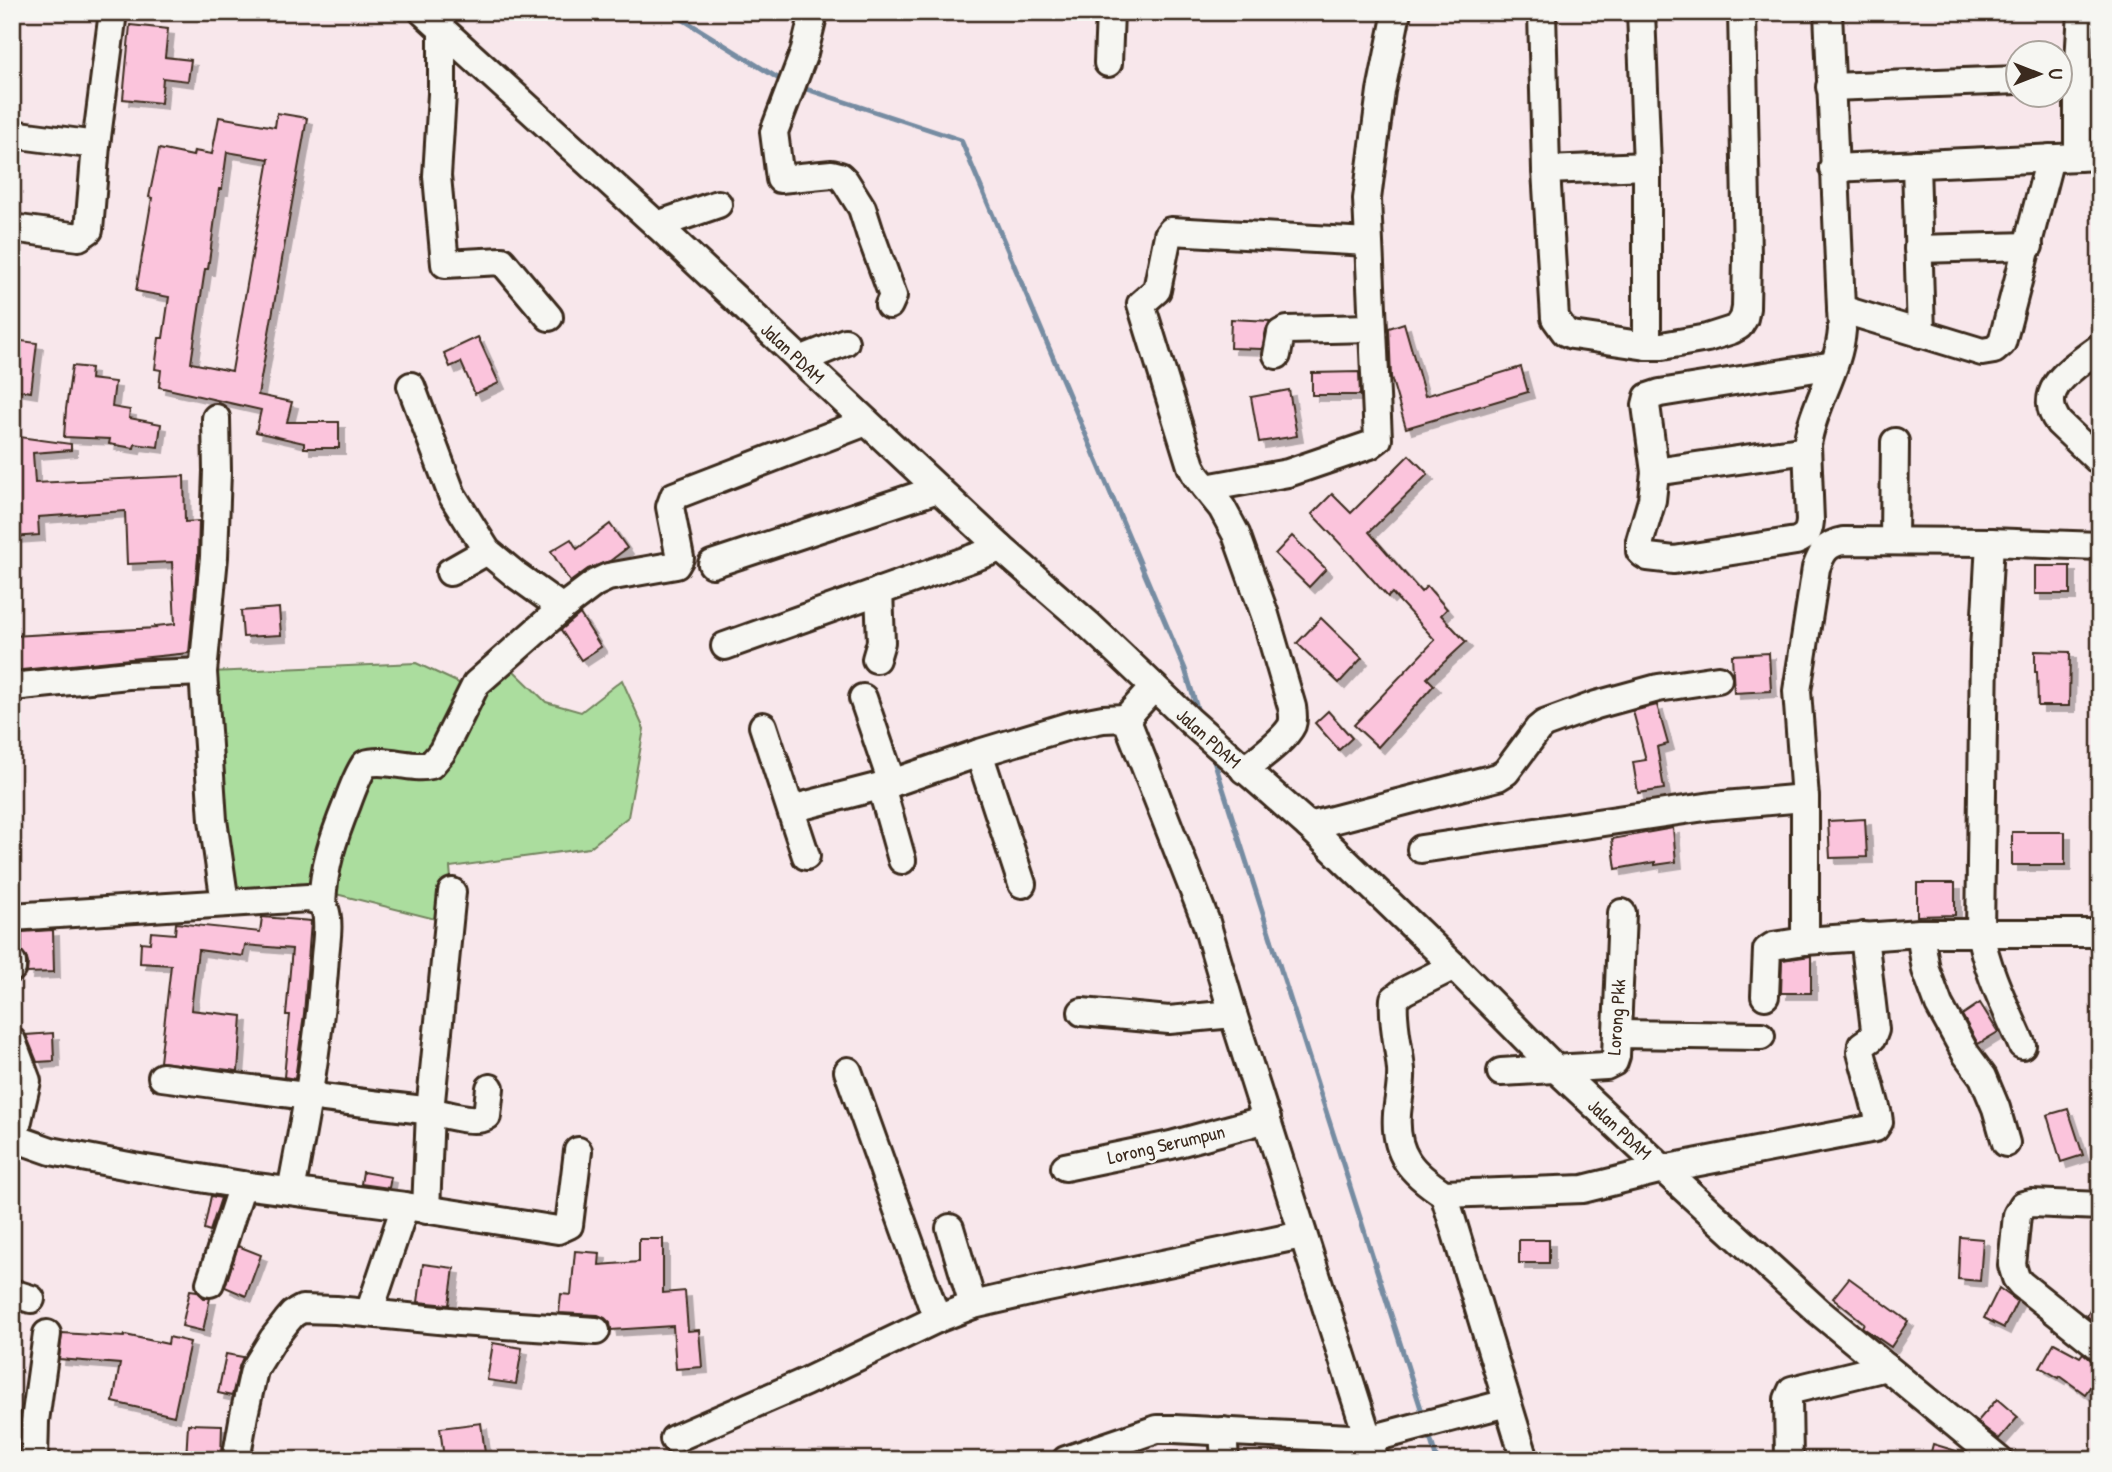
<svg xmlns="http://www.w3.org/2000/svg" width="2112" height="1472" font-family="'Patrick Hand',sans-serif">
<defs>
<filter id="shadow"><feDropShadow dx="6" dy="6" stdDeviation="0" flood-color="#0004"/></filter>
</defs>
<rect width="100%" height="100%" fill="#f8e7eb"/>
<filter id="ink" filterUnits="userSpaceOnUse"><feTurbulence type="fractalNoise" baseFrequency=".0143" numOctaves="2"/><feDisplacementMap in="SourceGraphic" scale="14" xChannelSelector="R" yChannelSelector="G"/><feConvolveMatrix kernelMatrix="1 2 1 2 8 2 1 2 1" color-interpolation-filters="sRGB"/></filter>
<g filter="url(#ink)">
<path fill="#abdd9e" stroke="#73845e" stroke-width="2" d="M416,663L478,692L514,671L546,702L581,712L622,680L644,729L628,817L589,848L450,867L455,924L332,893L229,895L210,672Z"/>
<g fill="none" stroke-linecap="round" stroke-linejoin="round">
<g stroke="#768ca2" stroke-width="5">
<path d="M671,12L784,82"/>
<path d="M800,87L961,140L1185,669L1199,715"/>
<path d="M1212,754L1424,1418"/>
<path d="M1428,1431L1437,1460"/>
</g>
</g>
<g fill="#fbc4dc" stroke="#3b2a1e" stroke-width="2" fill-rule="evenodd" filter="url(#shadow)">
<path d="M130,25L168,29L165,57L191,60L188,81L163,78L161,103L123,99Z"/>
<path d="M277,113L307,118L258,395L292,402L287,422H339V448H304V443L256,432L261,410L159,387L161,370L155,369L159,338H163L169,297L136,291L152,198L149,197L159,149L193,156L194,151L212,154L219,117L275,127ZM227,152L269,159L232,371L191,363L205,269H208L219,189H222Z"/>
<path d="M1231,319L1270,321L1266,330L1262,349L1230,348Z"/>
<path d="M1404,323L1425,396L1521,367L1528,392L1406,428L1391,377L1389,328Z"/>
<path d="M478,337L499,383L475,394L461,362L450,367L444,353Z"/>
<path d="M14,340L37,343L31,392L12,389Z"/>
<path d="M72,366L91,368L90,379L115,382L112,407L130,410L129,418L161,424L158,447L135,444L134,448L109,444L110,439L64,437L66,409Z"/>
<path d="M1359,372L1360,395H1312V373Z"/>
<path d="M1289,390L1297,436L1259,442L1251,397Z"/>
<path d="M12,436L71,444V450L33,453L35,483L184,476L185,522L199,521L198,556L189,653L12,671V636L156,628L155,626L175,624L172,562L127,564L125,511L38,517L39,535L12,537Z"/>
<path d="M1409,455L1428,474L1369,532L1421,592L1427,586L1447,609L1441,615L1466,642L1427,678L1434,685L1378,747L1354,725L1435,640L1392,593L1388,597L1349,553L1312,514L1332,494L1351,513Z"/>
<path d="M610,524L627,548L610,561L588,569L570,582L551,551L571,539L577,549Z"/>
<path d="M1292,536L1326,569L1309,587L1275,554Z"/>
<rect x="2035" y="566" width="35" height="28"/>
<path d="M279,608L281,635L243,637L241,611Z"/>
<path d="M580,614L601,647L581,660L561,630Z"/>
<path d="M1321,618L1362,658L1339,683L1297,643Z"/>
<path d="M2035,651L2070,652L2069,706H2038L2037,672H2035Z"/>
<path d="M1769,653L1771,691L1734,693L1732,655Z"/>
<path d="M1657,705L1668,744L1657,747L1664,789L1638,793L1633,762L1646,760L1633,711Z"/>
<path d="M1328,711L1352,738L1339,750L1315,723Z"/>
<path d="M1865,819L1867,857L1830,858L1828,821Z"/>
<path d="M1673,828L1676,862L1655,865V862L1616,869L1612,839Z"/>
<rect x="2012" y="832" width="53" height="33"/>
<path d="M1917,883H1955V915L1917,916Z"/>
<path d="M262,917L311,921L304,1014L295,1079L284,1077L290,1015H286L292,949L245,945L243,956L198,950L191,1010L242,1016L238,1071L160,1062L171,965L140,963L141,942L150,943L151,932L175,934L176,923L260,932Z"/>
<path d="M53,930L54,972L27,973L28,963L26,956L22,951V932Z"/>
<path d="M1811,956V993H1781L1782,960Z"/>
<path d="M1980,1003L1998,1032L1978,1044L1962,1015Z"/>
<path d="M53,1033L54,1061L37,1062L26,1035Z"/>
<path d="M2068,1109L2083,1155L2061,1162L2047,1115Z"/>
<path d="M363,1172L391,1177L389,1188L361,1184Z"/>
<path d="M211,1196L221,1198L210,1231L204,1229Z"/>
<path d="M1960,1237L1983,1239L1980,1281L1958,1279Z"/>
<path d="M639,1239H663V1293L685,1291L688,1331L699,1330L702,1367L676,1369L673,1326L611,1330L610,1323L605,1318L598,1315L559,1313L561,1294L571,1295L575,1251L600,1253L599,1265L639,1262Z"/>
<rect x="1519" y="1240" width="30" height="23"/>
<path d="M238,1246L261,1255L246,1296L225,1287Z"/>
<path d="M423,1264L454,1268L449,1305L418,1302Z"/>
<path d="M1849,1278L1908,1321L1891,1347L1862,1327L1864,1323L1833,1298Z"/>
<path d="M1999,1288L2017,1301L2004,1328L1984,1318Z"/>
<path d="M190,1290L197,1291L204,1298H210L203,1331L182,1326Z"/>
<path d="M2100,1292V1327L2087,1316Z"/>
<path d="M62,1333L124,1337L125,1335L168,1344L169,1337L190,1342L174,1416L113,1402L120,1364L59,1359Z"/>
<path d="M493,1343L522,1348L516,1384L487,1380Z"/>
<path d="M2054,1343L2080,1357L2083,1353L2091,1360L2100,1362V1373L2085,1394L2060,1376L2059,1378L2040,1367Z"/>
<path d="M226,1354L243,1357L239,1367L232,1396L218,1393Z"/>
<path d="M1997,1399L2018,1417L1999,1439L1977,1422Z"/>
<path d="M481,1423L485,1453L444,1458L440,1428Z"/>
<path d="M188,1424L222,1425L221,1460H186Z"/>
<path d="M1933,1444L1966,1454L1972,1460H1929Z"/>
</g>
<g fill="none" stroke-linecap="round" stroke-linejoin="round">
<g stroke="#3b2a1e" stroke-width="32">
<g id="minor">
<path d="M423,12L657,225L1001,548L1088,624L1189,720L1309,826L1454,966L1555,1068L1663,1169L1818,1311L1999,1460"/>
<path d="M814,12L804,53L774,132L780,179L832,174L840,176L845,181L862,208L870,233L893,296L889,305"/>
<path d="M1542,12L1546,170L1555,318L1565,332L1572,335L1647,346H1662L1707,338L1732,330L1739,326L1744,318L1746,308L1747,256L1742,12"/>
<path d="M1641,12L1647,166V346"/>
<path d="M1828,12L1842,330C1839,370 1813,405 1807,445L1810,521C1809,532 1806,537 1796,541L1674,560L1648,557L1643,554L1640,551V541L1652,500L1655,472L1646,405L1648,397L1660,393L1834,365"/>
<path d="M442,30V94L437,176L445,264L502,261L549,317"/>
<path d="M1108,63L1110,12"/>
<path d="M2060,78H2100"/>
<path d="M1830,87L2018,80"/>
<path d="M12,134L96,145L89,230L79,237L12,228"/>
<path d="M96,145L113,12"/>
<path d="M2078,157V78L2082,12"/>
<path d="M1916,164L1921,334"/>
<path d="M1833,168L2100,156"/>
<path d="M1546,170L1647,166"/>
<path d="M657,225L718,204"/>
<path d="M1918,249L2029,246"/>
<path d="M1841,309L1982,352L1994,350L2002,343L2050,158"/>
<path d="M2100,347C2076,366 2033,389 2059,423L2100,462"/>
<path d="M1277,355L1281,333L1287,330L1371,328"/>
<path d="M800,360L845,342"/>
<path d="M411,386L452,495L487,551L516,575L562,608"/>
<path d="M216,418L217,471L214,557L203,672L213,820L225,903"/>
<path d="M1655,472L1807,450"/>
<path d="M1206,488L1288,473L1370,445L1378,439L1367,199L1381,91L1397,12"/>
<path d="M1894,541L1895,442"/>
<path d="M1990,542L1843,541C1826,544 1822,552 1816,568L1797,691L1805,798V941L1920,933H2100"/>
<path d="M712,564L938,489"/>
<path d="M450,572L487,551"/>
<path d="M725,646L1001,548"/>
<path d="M876,659L881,642L879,591"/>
<path d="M12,687L128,675L203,672"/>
<path d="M1154,687L1126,718L1206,922L1233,1014L1375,1460"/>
<path d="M863,698L892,783"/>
<path d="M763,726L806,856"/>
<path d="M979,753L1022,884"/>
<path d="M1244,770C1257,759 1285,740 1292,725C1294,719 1293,713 1292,707L1265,615L1236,534L1222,508L1197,477L1191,466L1141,304L1157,290L1168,235L1171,231L1368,242"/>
<path d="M881,786L902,860"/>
<path d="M791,809L892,783L979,753L1072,725L1103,719L1126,718"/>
<path d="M1309,826L1498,777L1506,772L1538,729L1544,724L1596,705L1658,688L1718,679"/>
<path d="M1421,849L1712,806L1805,798"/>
<path d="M322,903C324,865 333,839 347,804C352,790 357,776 365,764C385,757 410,770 431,765L442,752L476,684L562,608L595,583L608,577L676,565L680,558L670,507L674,496L866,422"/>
<path d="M12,917L308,898C316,900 323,902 325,909C330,923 326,943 325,957C320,1036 306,1113 291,1191"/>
<path d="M1920,933L1926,970L1939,1005L1966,1054L1983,1077L1996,1108L2006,1143"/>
<path d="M12,963V968"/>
<path d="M1765,996L1767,950L1773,946L1805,941"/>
<path d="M1082,1012L1169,1020L1233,1014"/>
<path d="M1617,1034L1761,1036"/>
<path d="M12,1041L27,1081L14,1138H12"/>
<path d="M2022,1045C2006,1008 1987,972 1980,932L1984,651L1990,542L2100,546"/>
<path d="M848,1071L937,1319"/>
<path d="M1501,1072L1606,1066L1614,1062L1616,1056L1622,913"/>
<path d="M162,1077C249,1089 337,1100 424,1110C440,1112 475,1125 487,1116L490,1088"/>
<path d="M14,1138L51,1151L134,1167L242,1185L405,1206L558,1230L569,1225L578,1151"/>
<path d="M1065,1167L1171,1145L1267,1119"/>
<path d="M1444,1194C1412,1173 1394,1155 1397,1114C1398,1100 1402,1085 1401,1070C1399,1046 1392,1024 1394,999L1404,991L1454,966"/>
<path d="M2100,1206L2031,1203L2023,1205L2017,1215L2012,1265L2016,1278L2021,1284L2100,1347"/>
<path d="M426,1210L430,1111L452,892"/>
<path d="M950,1228L973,1305"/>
<path d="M210,1283L242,1185"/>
<path d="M12,1293L31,1299"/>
<path d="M369,1313L405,1206"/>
<path d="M1223,1431L1225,1460"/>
<path d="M674,1439L805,1382L937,1319L973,1305L1038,1290L1302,1235"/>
<path d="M34,1460L35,1421L47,1334"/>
<path d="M236,1460L244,1415L254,1370L273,1339L287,1321L293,1314L302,1309L336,1310L459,1322L596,1331"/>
<path d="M1066,1460L1157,1429H1174L1370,1439L1507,1403"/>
<path d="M1525,1460L1444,1194L1583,1189L1663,1169L1875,1128L1879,1122L1878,1115L1861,1052L1862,1045L1872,1038L1875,1030L1864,936"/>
<path d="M1789,1460L1788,1399L1792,1390L1886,1367"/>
</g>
</g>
<use href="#minor" stroke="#f6f6f2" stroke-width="26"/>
</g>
</g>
<g text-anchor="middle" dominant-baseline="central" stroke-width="5" stroke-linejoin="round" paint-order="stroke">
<g font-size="19" fill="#3b2a1e" stroke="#f6f6f2">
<text transform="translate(793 353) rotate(43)">Jalan PDAM</text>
<text transform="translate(1209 738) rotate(42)">Jalan PDAM</text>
<text transform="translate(1616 1017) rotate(-86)">Lorong Pkk</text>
<text transform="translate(1620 1129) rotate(43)">Jalan PDAM</text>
<text transform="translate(1166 1144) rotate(-13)">Lorong Serumpun</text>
</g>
</g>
<rect width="2112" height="1472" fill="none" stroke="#f6f6f2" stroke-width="42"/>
<rect x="21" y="21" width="2070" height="1430" fill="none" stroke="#3b2a1e" stroke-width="2.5" filter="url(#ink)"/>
<g transform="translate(2039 74) rotate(90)"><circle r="33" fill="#f6f6f2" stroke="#aba49d" stroke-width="2"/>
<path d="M0-5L12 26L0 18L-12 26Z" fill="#3b2a1e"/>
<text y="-10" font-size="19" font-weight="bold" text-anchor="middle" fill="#3b2a1e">U</text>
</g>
</svg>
